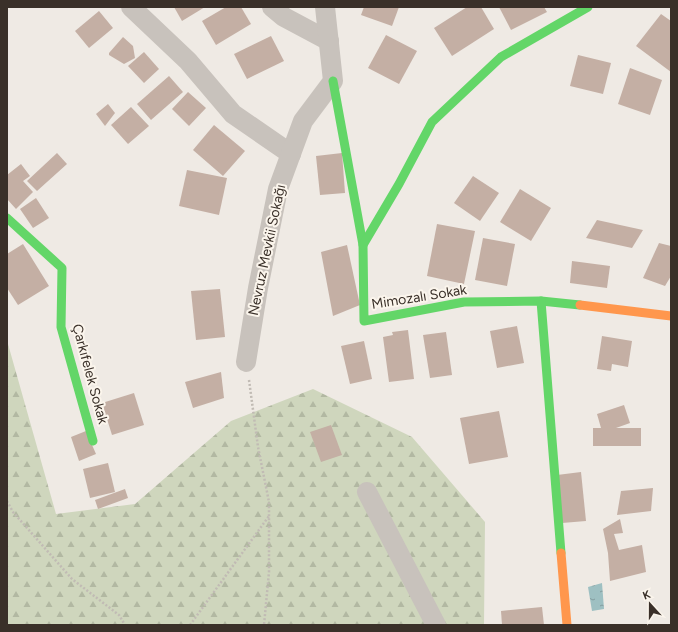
<svg xmlns="http://www.w3.org/2000/svg" width="678" height="632" font-family="Figtree,sans-serif">
<defs>
<pattern id="forest-firs" width="22" height="20" patternUnits="userSpaceOnUse"><rect width="22" height="20" fill="#cfd6bd"/><path d="M5 1l3.5 6h-7zM16 11l3.5 6h-7z" fill="#b2b8a2"/></pattern>
<pattern id="water-ripples" width="26" height="14" patternUnits="userSpaceOnUse"><rect width="26" height="14" fill="#9ec0c2"/><path d="M2 4q2-2 4 0t4 0M15 11q2-2 4 0t4 0" fill="none" stroke="#829c9e"/></pattern>
</defs>
<rect width="100%" height="100%" fill="#efeae4"/>
<path fill="url(#forest-firs)" d="M8,344L56,514L135,504L231,421L313,389L412,437L485,522L484,625H7V346Z"/>
<path fill="url(#water-ripples)" d="M602,583L604,609L592,611L588,587Z"/>
<g fill="#c4afa4">
<path d="M174,7H205L182,21Z"/>
<path d="M226,7H241L251,24L216,45L202,21Z"/>
<path d="M364,7H399L392,26L361,15Z"/>
<path d="M467,7H481L494,29L452,56L434,28Z"/>
<path d="M499,7H544L547,12L511,30Z"/>
<path d="M99,11L113,28L89,48L75,31Z"/>
<path d="M661,14L671,21V72L636,46Z"/>
<path d="M386,35L417,51L399,84L368,68Z"/>
<path d="M271,36L284,61L247,79L234,54Z"/>
<path d="M123,37L133,46L135,58L124,64L109,55V53Z"/>
<path d="M144,52L159,69L144,83L128,66Z"/>
<path d="M578,55L611,63L603,94L570,86Z"/>
<path d="M630,68L662,80L650,115L618,104Z"/>
<path d="M169,76L183,92L151,120L137,104Z"/>
<path d="M188,92L206,108L189,126L172,109Z"/>
<path d="M108,104L115,113L105,126L96,114Z"/>
<path d="M131,107L149,126L128,144L111,125Z"/>
<path d="M214,125L245,151L223,176L193,150Z"/>
<path d="M57,153L67,164L37,191L27,181Z"/>
<path d="M342,153L345,193L320,195L316,156Z"/>
<path d="M21,164L30,176L23,181L33,192L16,209L7,199V175Z"/>
<path d="M187,170L227,178L219,215L179,206Z"/>
<path d="M473,176L499,193L480,221L454,203Z"/>
<path d="M520,189L551,208L531,241L500,222Z"/>
<path d="M36,198L49,218L33,228L20,209Z"/>
<path d="M597,220L643,230L632,248L586,238Z"/>
<path d="M437,224L475,231L464,284L427,276Z"/>
<path d="M483,238L515,244L507,286L475,280Z"/>
<path d="M659,243L671,246V276L665,286L643,278Z"/>
<path d="M23,244L49,286L18,305L7,288V254Z"/>
<path d="M347,245L360,305L333,316L321,252Z"/>
<path d="M572,261L610,266L607,288L570,283Z"/>
<path d="M220,289L225,337L196,340L191,291Z"/>
<path d="M517,326L524,363L497,368L490,331Z"/>
<path d="M408,330L414,379L389,382L383,337L393,335L392,332Z"/>
<path d="M446,332L452,375L430,378L423,335Z"/>
<path d="M602,336L632,341L628,367L612,364L611,371L597,369Z"/>
<path d="M364,341L372,379L350,384L341,346Z"/>
<path d="M221,372L224,398L193,408L185,382Z"/>
<path d="M134,393L144,425L112,435L102,403Z"/>
<path d="M624,405L630,423L616,428H641V446H593V428H601L597,414Z"/>
<path d="M499,411L508,457L469,464L460,418Z"/>
<path d="M331,425L342,455L321,462L310,432Z"/>
<path d="M86,431L96,454L79,461L71,437Z"/>
<path d="M108,463L115,492L90,498L83,469Z"/>
<path d="M581,472L586,521L562,523L557,475Z"/>
<path d="M653,488L651,511L617,515L621,491Z"/>
<path d="M125,489L128,498L98,509L95,500Z"/>
<path d="M620,519L623,533L614,534L619,550L642,545L646,572L610,581L608,553L603,529Z"/>
<path d="M542,607L544,625H502L501,611Z"/>
</g>
<g fill="none" stroke-linecap="round" stroke-linejoin="round">
<g stroke="#c1bbb4" stroke-width="2.5" stroke-dasharray="2 2" stroke-linecap="butt">
<path d="M249,380L258,447L269,502V572L264,625"/>
<path d="M7,501L13,512L72,579L119,615L125,625"/>
<path d="M190,625L269,516"/>
</g>
<g stroke="#c8c2bc" stroke-width="20">
<path d="M131,7L188,61L233,114L291,154"/>
<path d="M272,7L284,17L329,41"/>
<path d="M246,362L258,288L278,189L303,121L333,81L325,7"/>
<path d="M367,492L436,625"/>
</g>
<g stroke="#63d668" stroke-width="9">
<path d="M333,81L363,245L364,321L464,302L541,301L580,305"/>
<path d="M7,218L62,268L61,327L93,441"/>
<path d="M363,245L399,184L432,122L501,57L588,7"/>
<path d="M541,301L561,553"/>
</g>
<g stroke="#ff974d" stroke-width="9">
<path d="M580,305L671,316"/>
<path d="M561,553L567,625"/>
</g>
</g>
<g text-anchor="middle" dominant-baseline="central" stroke-width="4" stroke-linejoin="round" paint-order="stroke">
<g font-size="14" fill="#3a3029" stroke="#fbf5ec">
<text transform="translate(267 250) rotate(-78)">Nevruz Mevkii Sokağı</text>
<text transform="translate(419 297) rotate(-9)">Mimozalı Sokak</text>
<text transform="translate(90 374) rotate(75)">Çarkıfelek Sokak</text>
</g>
</g>
<rect width="678" height="632" fill="none" stroke="#3a3029" stroke-width="16"/>
<g transform="translate(650 604) rotate(339)" stroke="#fbf5ec" stroke-width="3" paint-order="stroke">
<path d="M0-3L7 15L0 10L-7 15Z" fill="#3a3029"/>
<text y="-6" font-size="11" font-weight="bold" text-anchor="middle" fill="#3a3029">K</text>
</g>
</svg>
